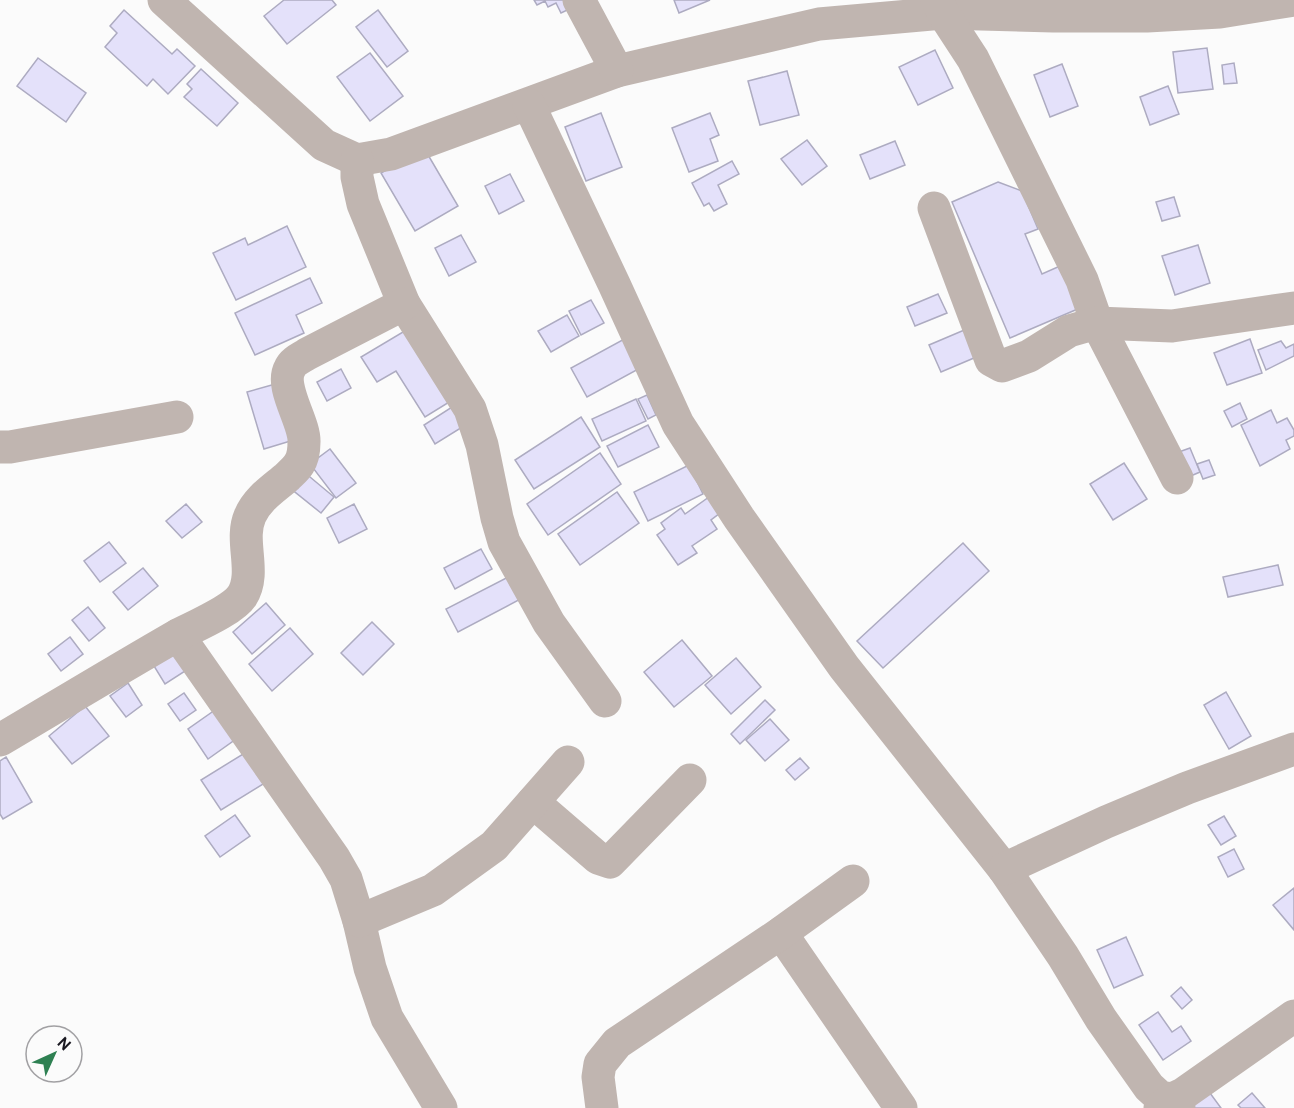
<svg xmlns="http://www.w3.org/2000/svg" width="1294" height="1108" font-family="Overpass,sans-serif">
<rect width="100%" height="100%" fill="#fbfbfb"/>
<g fill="#e4e1fa" stroke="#adabc1" stroke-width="1.5">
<path d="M284,0H332L336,5L287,44L264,16Z"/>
<path d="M534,0H573L576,6L561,13L556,3L548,7L545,1L537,5Z"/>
<path d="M674,0H710L679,13Z"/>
<path d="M124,10L172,54L177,49L195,66L168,94L153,79L147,86L105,47L117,33L110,26Z"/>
<path d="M378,10L408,51L387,67L356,27Z"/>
<path d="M1207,48L1213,89L1178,93L1173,52Z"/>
<path d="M935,50L953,88L918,105L899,67Z"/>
<path d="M370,53L403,96L370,121L337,77Z"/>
<path d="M38,58L86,93L66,122L17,86Z"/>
<path d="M1234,63L1237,83L1224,84L1222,65Z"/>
<path d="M1062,64L1078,106L1050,117L1034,75Z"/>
<path d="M201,69L238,103L217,126L184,97L192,89L187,84Z"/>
<path d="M787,71L799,115L760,125L748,81Z"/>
<path d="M1168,86L1179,114L1150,125L1140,97Z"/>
<path d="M601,113L622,167L586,181L565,127Z"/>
<path d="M710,113L719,135L710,139L718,161L689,172L672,128Z"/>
<path d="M807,140L827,166L802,185L781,159Z"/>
<path d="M895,141L905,165L870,179L860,155Z"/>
<path d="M424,148L458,206L415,231L381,173Z"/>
<path d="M732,161L739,174L718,185L727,204L714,211L709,203L704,206L692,183Z"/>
<path d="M510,174L524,201L499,214L485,186Z"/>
<path d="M998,182L1022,191L1038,229L1025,234L1042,274L1069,262L1087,305L1010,338L952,202Z"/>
<path d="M1174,197L1180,216L1162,221L1156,202Z"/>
<path d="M287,226L306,267L236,300L213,253L245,238L248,245Z"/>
<path d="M461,235L476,262L449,276L435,248Z"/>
<path d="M1198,245L1210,283L1175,295L1162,256Z"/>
<path d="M310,278L322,303L296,315L304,333L255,355L235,313Z"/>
<path d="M938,294L947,313L915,326L907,307Z"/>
<path d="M591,300L604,323L581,335L569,311Z"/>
<path d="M567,315L579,336L551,352L538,331Z"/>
<path d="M969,328L981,355L941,372L929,345Z"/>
<path d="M408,329L459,396L425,417L396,371L377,382L361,357Z"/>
<path d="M628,337L644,366L587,397L571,368Z"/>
<path d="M1250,339L1262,373L1227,385L1214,353Z"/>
<path d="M1281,341L1286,348L1294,344V356L1266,370L1258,350Z"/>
<path d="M341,369L351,388L327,401L317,382Z"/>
<path d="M279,383L297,439L264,449L247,392Z"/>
<path d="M647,395L656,415L648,419L638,399Z"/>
<path d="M636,399L646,421L602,441L592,419Z"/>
<path d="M1240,403L1247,419L1232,427L1224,411Z"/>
<path d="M452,407L464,426L435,444L424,425Z"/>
<path d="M1271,410L1277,423L1287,418L1294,430V436L1286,440L1290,449L1260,466L1241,425Z"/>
<path d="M581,417L600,447L534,489L515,460Z"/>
<path d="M648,425L659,447L618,467L607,446Z"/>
<path d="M1190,448L1200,472L1186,478L1176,453Z"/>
<path d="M330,449L356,483L336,498L310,464Z"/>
<path d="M600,453L621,484L548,535L527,504Z"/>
<path d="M1209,460L1215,475L1203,479L1197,464Z"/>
<path d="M1124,463L1147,499L1113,520L1090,484Z"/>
<path d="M689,465L703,494L648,521L634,492Z"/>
<path d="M298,467L334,497L321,513L285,484Z"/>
<path d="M617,492L639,523L580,565L558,534Z"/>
<path d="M709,497L720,513L711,520L717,529L692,546L697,553L678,565L657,535L665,529L661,523L681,508L685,514Z"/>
<path d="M186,504L202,522L182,538L166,521Z"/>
<path d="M354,504L367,529L339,543L327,518Z"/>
<path d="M109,542L126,563L100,582L84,561Z"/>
<path d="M963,543L989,571L883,668L857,641Z"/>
<path d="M481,549L492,569L455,589L444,568Z"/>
<path d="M1278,565L1283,585L1228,597L1223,577Z"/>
<path d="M143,568L158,586L128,610L113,592Z"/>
<path d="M518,572L530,594L458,632L446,609Z"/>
<path d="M266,603L285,625L252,654L233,632Z"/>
<path d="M88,607L105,628L89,641L72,620Z"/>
<path d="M372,622L394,644L363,675L341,653Z"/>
<path d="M290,628L313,654L272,691L249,664Z"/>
<path d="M70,637L83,654L61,671L48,654Z"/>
<path d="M682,640L712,676L674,707L644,672Z"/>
<path d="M185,647L196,664L165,684L154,666Z"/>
<path d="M736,658L761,687L731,714L705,685Z"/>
<path d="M128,683L142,705L126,717L110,696Z"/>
<path d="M1226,692L1251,736L1229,749L1204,705Z"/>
<path d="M184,693L196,710L180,721L168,704Z"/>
<path d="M765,700L775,710L740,744L731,734Z"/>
<path d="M85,706L109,736L72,764L49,736Z"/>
<path d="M215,710L236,739L208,759L188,729Z"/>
<path d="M770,719L789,740L765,761L746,740Z"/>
<path d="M248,751L268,781L221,810L201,780Z"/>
<path d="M6,757L32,802L3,819L0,814V761Z"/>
<path d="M800,758L809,768L795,780L786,770Z"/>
<path d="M235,815L250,836L220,857L205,836Z"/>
<path d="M1224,816L1236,836L1221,845L1208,825Z"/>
<path d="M1234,849L1244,869L1228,877L1218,857Z"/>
<path d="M1294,888V930L1273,905Z"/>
<path d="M1126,937L1143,975L1114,988L1097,950Z"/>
<path d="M1181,987L1192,1000L1182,1009L1171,996Z"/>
<path d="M1158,1012L1172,1032L1181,1026L1191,1041L1163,1060L1139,1025Z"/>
<path d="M1207,1089L1221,1108H1194L1190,1102Z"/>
<path d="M1252,1093L1265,1108H1241L1238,1105Z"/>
</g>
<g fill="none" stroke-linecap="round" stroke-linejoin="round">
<g stroke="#c0b5b0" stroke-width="33">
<path d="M164,0L324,145L357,160L391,154L617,71L819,24L943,13L1053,16H1147L1220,12L1294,0"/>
<path d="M579,0L617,71"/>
<path d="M937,0L943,13L973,59L1082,280L1097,323L1177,478"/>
<path d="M529,105L614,284L678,424L739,518L844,667L1004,869L1063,956L1101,1019L1149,1087L1160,1097L1172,1099L1179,1108"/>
<path d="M357,160V177L363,204L404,304L470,409L482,445L497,518L504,542L549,623L605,701"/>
<path d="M934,208L991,360L1002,366L1029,356L1069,331L1097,323L1172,326L1294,308"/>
<path d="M0,447H10L177,417"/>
<path d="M178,635L334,858L346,879L359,921L370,968L387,1018L441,1108"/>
<path d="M0,740C59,705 117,670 176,636C193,627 232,611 242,596C257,572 239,541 250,516C257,499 273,489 287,477C291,473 296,469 299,464C303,458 304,449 304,442C305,422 279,387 290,368C293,361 301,358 307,354L404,304"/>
<path d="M533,802L598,858L610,862L690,780"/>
<path d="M1004,869L1106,822L1187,788L1294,749"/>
<path d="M359,921L433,890L494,846L568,762"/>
<path d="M781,933L901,1108"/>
<path d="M602,1108L598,1077L600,1064L617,1043L781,933L853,881"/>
<path d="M1160,1108L1172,1099L1183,1094L1294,1016"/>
</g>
</g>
<g transform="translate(54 1054) rotate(45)"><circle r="28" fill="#fbfbfb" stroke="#a1a0a3" stroke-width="1.5"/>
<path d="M0-4.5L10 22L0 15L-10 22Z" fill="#2e8052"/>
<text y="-9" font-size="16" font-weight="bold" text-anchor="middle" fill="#191820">N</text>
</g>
</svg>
